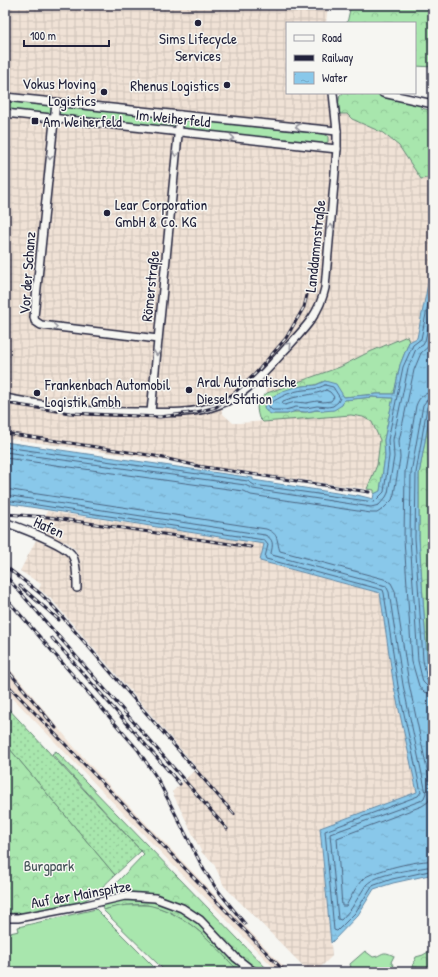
<svg xmlns="http://www.w3.org/2000/svg" width="438" height="977" font-family="'Patrick Hand',sans-serif">
<defs>
<pattern id="industrial-grid" width="8" height="8" patternUnits="userSpaceOnUse"><rect width="8" height="8" fill="#f0e2d6"/><path d="M0 4h8M4 0v8" fill="none" stroke="#cec2b9"/></pattern>
<pattern id="forest-crowns" width="20" height="18" patternUnits="userSpaceOnUse"><rect width="20" height="18" fill="#a8e6ad"/><path d="M2 6a3 3 0 1 1 6 0M12 15a3 3 0 1 1 6 0" fill="none" stroke="#90c596"/></pattern>
<pattern id="garden-dots" width="8" height="8" patternUnits="userSpaceOnUse"><rect width="8" height="8" fill="#a8e6ad"/><path d="M2 2h.1M6 6h.1" fill="none" stroke="#90c596" stroke-width="1.8" stroke-linecap="round"/></pattern>
<pattern id="water-ripples" width="26" height="14" patternUnits="userSpaceOnUse"><rect width="26" height="14" fill="#89c8ea"/><path d="M2 4q2-2 4 0t4 0M15 11q2-2 4 0t4 0" fill="none" stroke="#76acca"/></pattern>
</defs>
<rect width="100%" height="100%" fill="#f6f6f2"/>
<filter id="ink" filterUnits="userSpaceOnUse"><feTurbulence type="fractalNoise" baseFrequency=".025" numOctaves="2"/><feDisplacementMap in="SourceGraphic" scale="8" xChannelSelector="R" yChannelSelector="G"/><feConvolveMatrix kernelMatrix="1 2 1 2 8 2 1 2 1" color-interpolation-filters="sRGB"/></filter>
<g filter="url(#ink)">
<path fill="#f0e2d6" d="M5,664L22,683L75,748L107,783L289,972H278L170,862L9,694H5Z"/>
<g fill="url(#industrial-grid)">
<path d="M5,5H328L326,23H287V93H328L331,113L347,114L352,119L383,133L399,146L421,179L433,177V259L417,338L409,342L407,336L365,354L340,367L267,393L262,383L237,401L222,407V413L233,423H239L351,415L363,417L372,422L380,440L377,465L367,489L5,438Z"/>
<path d="M47,511L264,544L260,561L380,593L394,687L417,792L320,828L332,956L316,972H309L224,886L213,862L202,853L172,792L197,768L51,599L39,589L41,584L20,571L36,540L57,549L67,556L71,562L74,589H82L80,561L76,550L68,543L40,533Z"/>
</g>
<g fill="#a8e6ad" stroke="#658474">
<path d="M5,100L322,134L328,136V142L321,144L5,110Z"/>
<path d="M433,466V584L431,576Z"/>
<path d="M120,905H151L168,911L190,924L212,942L240,972H166L103,910Z"/>
<path d="M96,909L159,972H5V934L19,931L18,927Z"/>
<path d="M365,951L373,957C383,956 381,949 394,956L391,962L396,969L407,972H345L351,968L350,964Z"/>
</g>
<g fill="url(#forest-crowns)" stroke="#658474">
<path d="M351,5H433V67L415,66V23H347Z"/>
<path d="M343,93H377L422,104L421,108L433,111V177L421,179L399,146L383,133L352,119L347,114H340L338,105L340,95Z"/>
<path d="M407,336L409,342L400,365L394,394H377L344,397L325,381L315,385L303,386L276,395L266,402L264,407L271,414H287L292,412H306L317,410L323,411L342,405L344,400L372,397L393,398L384,440L385,456L380,492L374,494V490L367,489L377,465L380,440L372,422L363,417L351,415L263,422L259,418C255,404 257,402 267,393L340,367L365,354Z"/>
<path d="M433,397L431,576L433,584V686L427,659L419,538V474Z"/>
<path d="M5,743L115,875C107,882 97,894 87,899C70,908 24,915 5,913Z"/>
<path d="M56,751L270,972H240C230,963 222,953 212,943C196,927 175,911 152,906C139,902 117,906 103,910L101,899L144,854L52,754Z"/>
<path d="M433,949V972H410L416,957L423,955Z"/>
</g>
<path fill="url(#garden-dots)" stroke="#658474" d="M5,705L141,851L115,875L5,743Z"/>
<path fill="url(#water-ripples)" stroke="#6086a4" d="M433,259V397L419,474V538L427,659L433,686V878L429,875L393,883L374,889L358,915L331,943L320,828L417,792L394,687L380,593L260,561L264,544L5,503V442L253,478V480L356,496L357,495L373,499L374,494L380,491L385,456L384,440L393,398L372,397L344,400L342,405L334,410L323,411L317,410L306,412L296,411L287,414H271L266,411L264,407C269,394 291,387 304,386C308,385 313,386 316,385C319,384 322,382 325,381L336,384L344,397L377,394H394L400,365L409,342L417,338Z"/>
<g fill="none" stroke-linecap="round" stroke-linejoin="round">
<g stroke="#4b6481" stroke-width="1">
<path d="M325,385L333,387L340,398L338,402L333,406L328,407L317,406L306,408L296,407L285,410H272L269,407V404C280,397 291,391 304,390C313,389 317,389 325,385Z"/>
<path d="M326,390L330,392L334,397L331,401L323,402L317,401L306,403L295,402L285,405L282,404L283,401C298,395 312,396 326,390Z"/>
<path d="M433,392C424,393 419,397 416,406L405,472L404,539L412,662L419,686L424,692L433,694"/>
<path d="M433,398L427,400L423,405L411,473L410,538L418,661L423,682L427,686L433,688"/>
<path d="M433,404H429L427,407L416,473L415,538L423,660L427,680L430,682L433,683"/>
<path d="M5,447L248,481L254,485L374,502L384,492L389,456L388,440L403,367L413,345L421,339L433,279"/>
<path d="M5,452L245,485L253,489L371,507L379,505L386,497L388,493L394,457L393,440L408,368L416,349L423,345L425,341L433,304"/>
<path d="M5,458L243,491L251,495L371,513H377L383,509L392,500L394,494L400,458L399,441L414,370L421,353L430,345L433,334"/>
<path d="M5,489L266,529C280,534 276,541 280,551L384,579L391,583L395,591L409,684L432,793L428,802L422,806L337,838L342,906H346C351,897 356,886 363,879C371,871 422,859 433,861"/>
<path d="M5,495L265,535C274,539 273,545 271,553L272,555L386,586L389,592L403,685L426,793L424,798L420,801L330,834L338,919L341,920L351,909L366,885C377,873 412,870 427,867H433"/>
<path d="M5,500L264,540L268,545L265,557L266,559L383,590L384,593L398,686L421,792L418,796L325,831L334,930L337,931L355,913L372,886L392,879L411,875L429,871L433,873"/>
</g>
<g stroke="#22223b" stroke-width="10">
<g id="minor">
<path d="M383,93L433,104"/>
<path d="M5,97L337,131"/>
<path d="M56,102L34,317L35,321L41,325L158,339"/>
<path d="M5,113L337,149"/>
<path d="M5,398C31,403 57,408 83,410C103,412 123,412 143,412C168,413 194,414 218,405C245,396 265,372 283,352C302,331 319,316 325,288L337,149V131L333,93"/>
<path d="M151,412L180,115"/>
<path d="M5,522C19,528 68,544 73,557C77,565 77,579 77,588"/>
<path d="M5,918H18L82,906L125,896L155,898L182,908L200,920L236,958L254,972"/>
</g>
</g>
<use href="#minor" stroke="#f6f6f2" stroke-width="7"/>
<g stroke="#22223b" stroke-width="3">
<g id="rail">
<path d="M5,403L70,413L160,417L197,412L216,407L232,395L255,374L286,338L304,307L307,295"/>
<path d="M5,433L155,456L198,466L369,492"/>
<path d="M5,514L48,517L251,547"/>
<path d="M5,566L41,594L52,605L234,814"/>
<path d="M5,575L227,829"/>
<path d="M20,586L59,620"/>
<path d="M5,597L138,750L157,778L204,870L216,888L245,924"/>
<path d="M52,638L180,784"/>
<path d="M5,667L56,728"/>
<path d="M5,682L285,972"/>
</g>
</g>
<use href="#rail" stroke="#f6f6f2" stroke-width="1.5" stroke-dasharray="4.5" stroke-linecap="butt"/>
</g>
<defs><path id="oneway-chevron" d="M-2-3.5L2.5 0L-2 3.5" fill="none" stroke-width="1.6" stroke-linecap="round" stroke-linejoin="round"/></defs>
<g stroke="#9797a0">
<use href="#oneway-chevron" transform="translate(298 127) rotate(-174)"/>
<use href="#oneway-chevron" transform="translate(232 138) rotate(6)"/>
<use href="#oneway-chevron" transform="translate(176 154) rotate(96)"/>
<use href="#oneway-chevron" transform="translate(50 157) rotate(96)"/>
<use href="#oneway-chevron" transform="translate(331 227) rotate(-85)"/>
<use href="#oneway-chevron" transform="translate(55 327) rotate(6)"/>
<use href="#oneway-chevron" transform="translate(289 345) rotate(-47)"/>
<use href="#oneway-chevron" transform="translate(157 353) rotate(96)"/>
</g>
</g>
<g fill="#22223b" stroke="#f6f6f2" stroke-width="1.5">
<circle cx="198" cy="23" r="4"/>
<circle cx="227" cy="85" r="4"/>
<circle cx="104" cy="92" r="4"/>
<rect x="31" y="117" width="8" height="8" rx="2"/>
<circle cx="107" cy="213" r="4"/>
<circle cx="189" cy="390" r="4"/>
<circle cx="37" cy="393" r="4"/>
</g>
<g text-anchor="middle" dominant-baseline="central" stroke-width="3" stroke-linejoin="round" paint-order="stroke">
<g font-size="15" fill="#22223b" stroke="#f6f6f2" text-anchor="start">
<text x="198" y="38" text-anchor="middle">Sims Lifecycle<tspan x="198" dy="17">Services</tspan></text>
<text x="96" y="83" text-anchor="end">Vokus Moving<tspan x="96" dy="17">Logistics</tspan></text>
<text x="219" y="85" text-anchor="end">Rhenus Logistics</text>
<text x="43" y="121">Am Weiherfeld</text>
<text x="115" y="204">Lear Corporation<tspan x="115" dy="17">GmbH &amp; Co. KG</tspan></text>
<text x="197" y="381">Aral Automatische<tspan x="197" dy="17">Diesel Station</tspan></text>
<text x="45" y="384">Frankenbach Automobil<tspan x="45" dy="17">Logistik Gmbh</tspan></text>
</g>
<g font-size="15" fill="#22223b" stroke="#f6f6f2">
<text transform="translate(173 118) rotate(6)">Im Weiherfeld</text>
<text transform="translate(315 246) rotate(-84)">Landdammstraße</text>
<text transform="translate(27 273) rotate(-86)">Vor der Schanz</text>
<text transform="translate(150 286) rotate(-84)">Römerstraße</text>
<text transform="translate(49 527) rotate(24)">Hafen</text>
<text transform="translate(81 894) rotate(-10)">Auf der Mainspitze</text>
</g>
<g font-size="15" fill="#445358" stroke="#f6f6f2">
<text x="49" y="865">Burgpark</text>
</g>
</g>
<rect width="438" height="977" fill="none" stroke="#f6f6f2" stroke-width="20"/>
<rect x="10" y="10" width="418" height="957" fill="none" stroke="#22223b" stroke-width="1.5" filter="url(#ink)"/>
<rect x="286" y="22" width="130" height="72" fill="#f6f6f2" stroke="#a1a1a9"/>
<rect x="294" y="35" width="20" height="6" fill="#f6f6f2" stroke="#a1a1a9"/>
<text x="322" y="42" font-size="12" fill="#22223b">Road</text>
<rect x="294" y="55" width="20" height="6" fill="#22223b" stroke="#a1a1a9"/>
<text x="322" y="62" font-size="12" fill="#22223b">Railway</text>
<rect x="294" y="72" width="20" height="12" fill="url(#water-ripples)" stroke="#a1a1a9"/>
<text x="322" y="82" font-size="12" fill="#22223b">Water</text>
<path d="M24 40v6h85v-6" fill="none" stroke="#22223b" stroke-width="2"/>
<text x="30" y="40" font-size="12" fill="#22223b" stroke="#f6f6f2" stroke-width="3" paint-order="stroke">100 m</text>
</svg>
